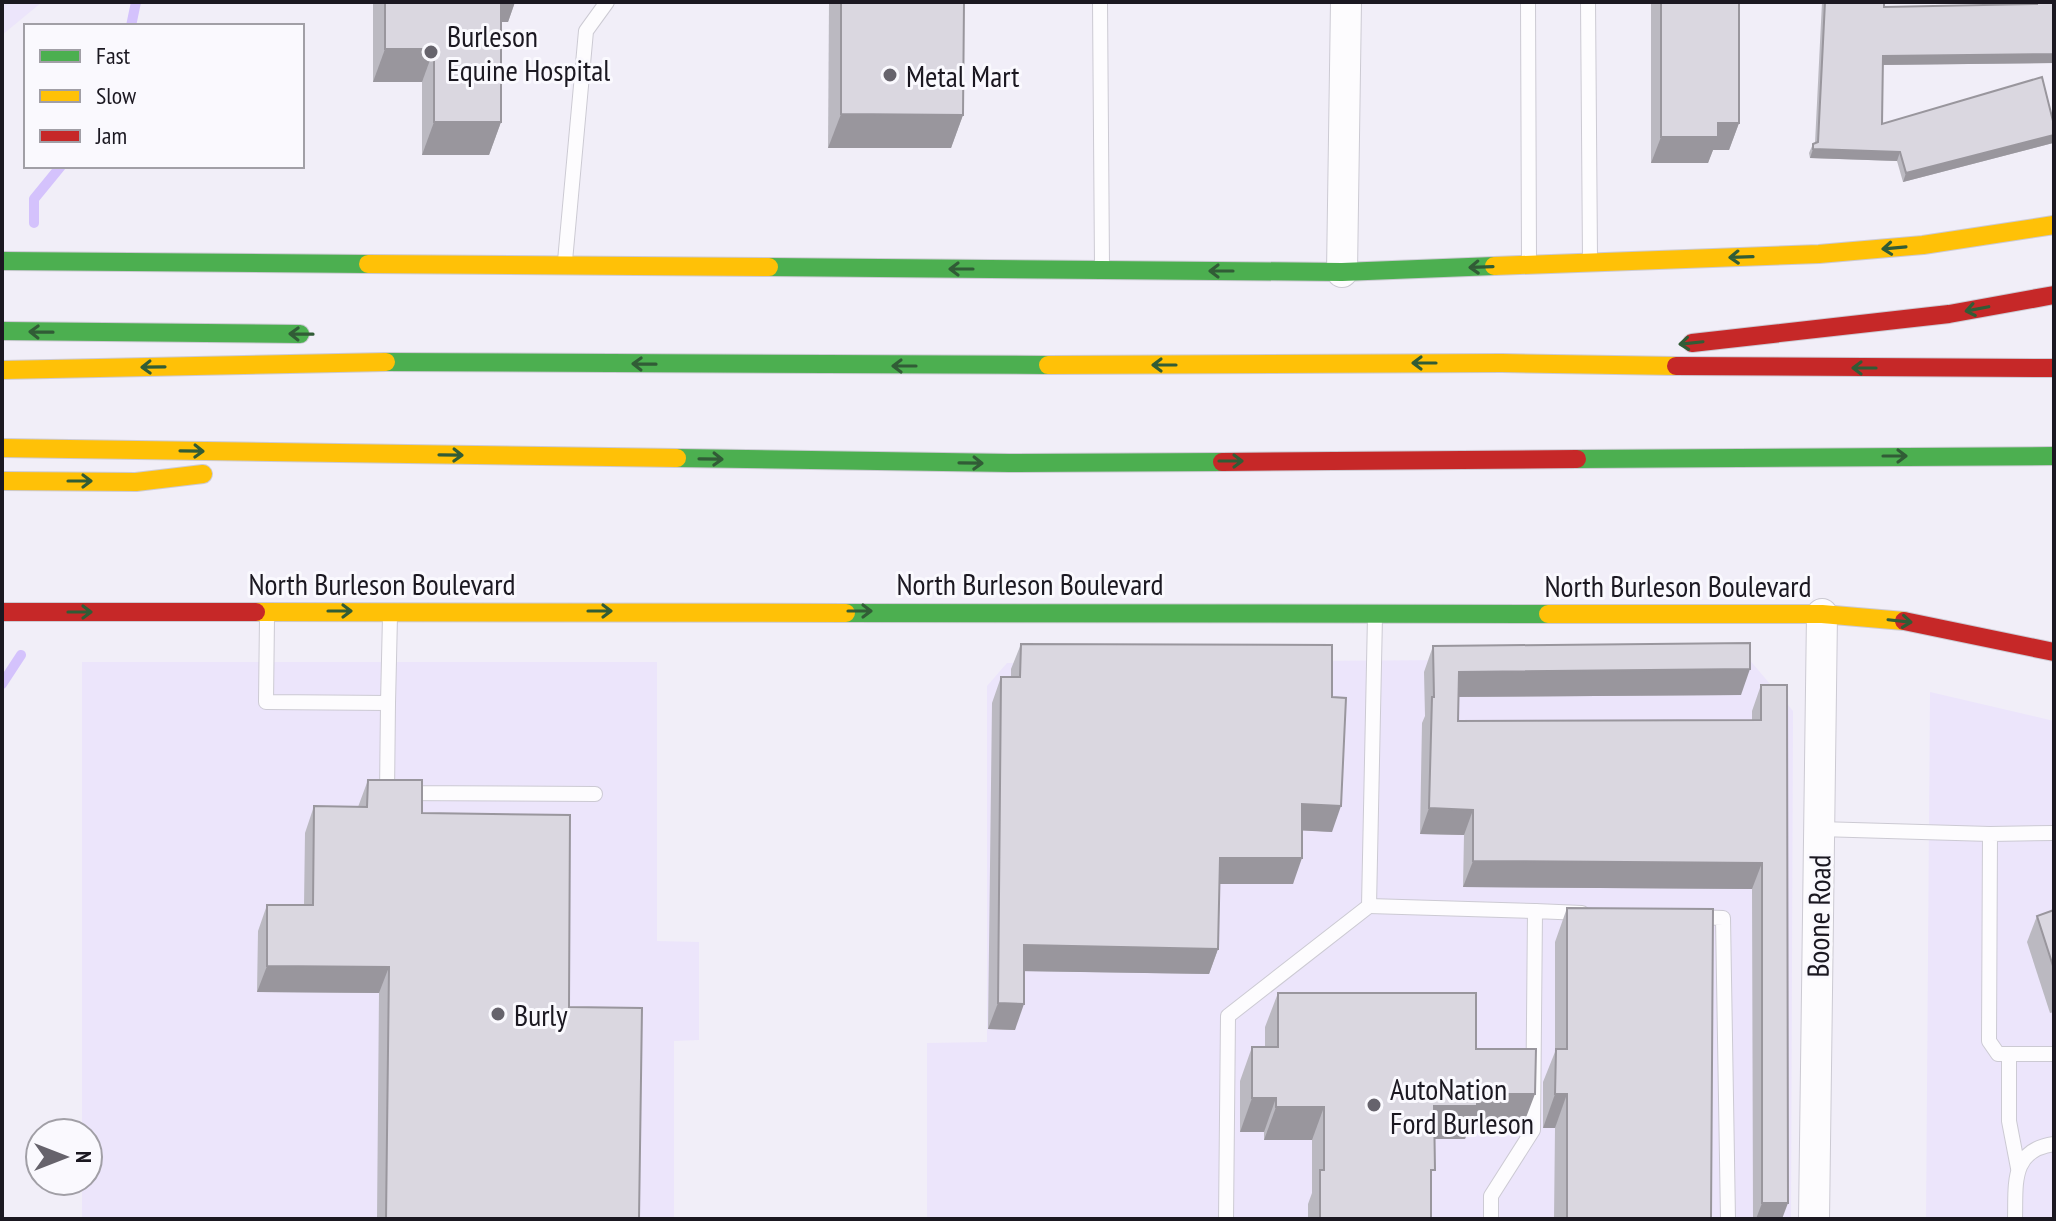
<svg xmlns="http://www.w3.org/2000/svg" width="2056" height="1221" font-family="'PT Sans Narrow',sans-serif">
<rect width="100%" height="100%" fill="#f1eef8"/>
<g fill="#ece5fb">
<path d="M2,2H42L2,35Z"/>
<path d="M1748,658L1793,711L1791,1219H927V1043L987,1042V686L1007,663Z"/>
<path d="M82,662H657V941L699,942V1040L674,1041V1219H82V1181H88V1133H82Z"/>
<path d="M1930,692L2054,721V1219H1926Z"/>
</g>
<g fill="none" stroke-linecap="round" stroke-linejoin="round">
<g stroke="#d4c2fc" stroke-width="10">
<path d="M131,26L136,2"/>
<path d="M34,223V199L61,166"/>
<path d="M2,684L21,655"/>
</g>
<g stroke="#cccad3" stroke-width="16">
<g id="lane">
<path d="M1100,2L1102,266"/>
<path d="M1528,2L1529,260"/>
<path d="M1588,2L1590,258"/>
<path d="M565,261L586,31L607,2"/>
<path d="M267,617L266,702L388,703L390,616"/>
<path d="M388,703L387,793L595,794"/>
<path d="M1819,829L1990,834"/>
<path d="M2054,833L1990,834L1989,1041L1998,1054H2054"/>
<path d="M1369,906L1535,911"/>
<path d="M1695,917L1723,918L1728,1219"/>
<path d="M2009,1055V1121L2018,1168"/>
<path d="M1226,1219L1228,1016L1369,906L1375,616"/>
<path d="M1491,1219V1196L1533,1130L1535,911L1582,913"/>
<path d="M2015,1219C2016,1185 2010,1150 2054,1144"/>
</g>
</g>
<g stroke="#cccad3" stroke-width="32">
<g id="street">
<path d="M1342,272L1346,2"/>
<path d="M1814,1219L1822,614"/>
</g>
</g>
<g stroke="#cccad3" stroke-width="20">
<g id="fast">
<path d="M2,261L368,264"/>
<path d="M769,267L1342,272L1494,266"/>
<path d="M2,331L300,334"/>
<path d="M386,362L1048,365"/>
<path d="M677,458L1009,463L1222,462"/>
<path d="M1577,459L2054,456"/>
<path d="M846,613L1548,614"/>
</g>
</g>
<g stroke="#cccad3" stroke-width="20">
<g id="slow">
<path d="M368,264L769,267"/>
<path d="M1494,266L1819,254L1923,245L2054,225"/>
<path d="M1048,365L1502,363L1676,366"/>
<path d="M2,370L386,362"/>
<path d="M2,448L677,458"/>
<path d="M2,481L136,482L203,474"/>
<path d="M256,612L846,613"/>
<path d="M1548,614H1822L1904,621"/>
</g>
</g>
<g stroke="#cccad3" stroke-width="20">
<g id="jam">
<path d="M1692,343L1949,314L2054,295"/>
<path d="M1676,366L2054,368"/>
<path d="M1222,462L1577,459"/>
<path d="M2,612H256"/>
<path d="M1904,621L2054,652"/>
</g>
</g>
<use href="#lane" stroke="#fdfcfe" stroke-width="14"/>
<use href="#street" stroke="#fdfcfe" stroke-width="30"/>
<use href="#fast" stroke="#4caf50" stroke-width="18"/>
<use href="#slow" stroke="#ffc107" stroke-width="18"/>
<use href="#jam" stroke="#c62828" stroke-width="18"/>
</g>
<g fill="#bbb9c1">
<path d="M373,2H563H515L508,22H501V122L489,155H422V82H373Z"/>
<path d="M829,2H964L963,115L951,148H828Z"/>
<path d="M1651,2H1739V123L1729,150H1713L1708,163H1651Z"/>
<path d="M1822,2H1884V7L2034,5V2H2054V63L1883,65L1882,124L2053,143L1903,182L1897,161L1810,158L1809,153L1813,144L1815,143Z"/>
<path d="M1021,644L1332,832L1302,830L1293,884H1220L1218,949L1209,974L1024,971L1015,1030L988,1029L992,703L1001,677H1011V669Z"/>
<path d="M1433,646L1741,695L1458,697V721L1752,720V711L1761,685L1782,1219H1753L1752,889L1463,887L1464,835L1420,834L1422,723L1425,716L1424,672Z"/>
<path d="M368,780L422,813L569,1007L639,1219H377L379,993L257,992L258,931L267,905H304L305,833L314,806L358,807Z"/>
<path d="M1567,908L1711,1219H1554L1555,1128H1543V1082L1555,1052V942Z"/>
<path d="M2054,910V1012L2050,1013L2027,942L2037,916Z"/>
<path d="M1278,993L1476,1049L1522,1128H1469L1465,1139H1434L1431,1180V1219H1308V1204L1312,1193V1140H1264V1132H1240V1081L1252,1047H1265V1027Z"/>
</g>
<g fill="#99969d">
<path d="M496,2H563H515L508,22H489Z"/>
<path d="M385,49H434L422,82H373Z"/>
<path d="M2054,54V63L1879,65L1883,56Z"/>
<path d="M841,114L963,115L951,148H828Z"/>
<path d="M434,122H501L489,155H422Z"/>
<path d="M1718,123H1739L1729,150H1713L1708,163H1651L1661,137Z"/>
<path d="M2054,135L2053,143L1903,182L1906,173Z"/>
<path d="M1813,149L1900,152L1897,161L1810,158Z"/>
<path d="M1750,669L1741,695L1449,697L1459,672Z"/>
<path d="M1302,804L1341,806L1332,832L1292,830Z"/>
<path d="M1429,808L1473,810L1464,835L1420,834Z"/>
<path d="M1220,858H1302L1293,884H1211Z"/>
<path d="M1473,861L1762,863L1752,889L1463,887Z"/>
<path d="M1024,945L1218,949L1209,974L1015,971Z"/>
<path d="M267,966L389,967L379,993L257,992Z"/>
<path d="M998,1003L1024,1004L1015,1030L988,1029Z"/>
<path d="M1477,1094H1535L1522,1128H1469L1465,1139H1422L1434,1106Z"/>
<path d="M1555,1094H1567L1555,1128H1543Z"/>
<path d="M1252,1098H1276L1264,1132H1240Z"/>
<path d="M1276,1107H1324L1312,1140H1264Z"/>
<path d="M1762,1203H1788L1782,1219H1756Z"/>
</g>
<g fill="#dad7e0" stroke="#99969d" stroke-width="2">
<path d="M385,2H501V122H434V49H385Z"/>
<path d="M841,2H964L963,115L841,114Z"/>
<path d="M1661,2H1739V123H1718V137H1661Z"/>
<path d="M1825,2H1884V7L2037,4V2H2054V54L1883,56L1882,124L2042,77L2054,125V135L1906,173L1900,152L1813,149V144L1818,142Z"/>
<path d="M1750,643V669L1459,672L1458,721L1761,720V685H1787L1788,1203H1762V863L1473,861V810L1429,808L1432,697H1434L1433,646Z"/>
<path d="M1021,644L1332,645V697L1346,698L1341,806L1302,804V858H1220L1218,949L1024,945V1004L998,1003L1001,677H1020Z"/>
<path d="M368,780H422V813L570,815L569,1007L642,1008L639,1219H386L389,967L267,966V905H313L314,806L367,807Z"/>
<path d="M1567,908L1713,909L1711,1219H1567V1094H1555L1556,1049H1567Z"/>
<path d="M2054,910V969L2037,916Z"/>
<path d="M1278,993H1476V1049H1536L1535,1094H1477V1106H1434L1435,1170H1431V1219H1320V1170H1324V1107H1276V1098H1252V1047H1278Z"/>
</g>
<defs><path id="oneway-shaft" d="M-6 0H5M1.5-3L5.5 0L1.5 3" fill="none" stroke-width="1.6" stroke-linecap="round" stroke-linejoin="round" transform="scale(2)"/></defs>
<g stroke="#315c36">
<use href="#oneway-shaft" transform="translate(1894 248) rotate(175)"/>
<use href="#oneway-shaft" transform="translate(1741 257) rotate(178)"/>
<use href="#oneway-shaft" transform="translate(1481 267) rotate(178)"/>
<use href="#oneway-shaft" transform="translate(961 269) rotate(-180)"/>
<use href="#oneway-shaft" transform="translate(1221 271) rotate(-180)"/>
<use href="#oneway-shaft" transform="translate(1977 309) rotate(169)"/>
<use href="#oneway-shaft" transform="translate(41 332) rotate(-179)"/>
<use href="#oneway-shaft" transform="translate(301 334) rotate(-179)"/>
<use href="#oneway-shaft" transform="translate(1691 343) rotate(174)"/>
<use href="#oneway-shaft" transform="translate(1424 363) rotate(180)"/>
<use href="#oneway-shaft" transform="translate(644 364) rotate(-179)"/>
<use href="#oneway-shaft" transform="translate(1164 365) rotate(180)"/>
<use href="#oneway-shaft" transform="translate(904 366) rotate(180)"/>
<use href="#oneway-shaft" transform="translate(153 367) rotate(179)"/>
<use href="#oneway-shaft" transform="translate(1864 368) rotate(180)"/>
<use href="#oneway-shaft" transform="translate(192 451) rotate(1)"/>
<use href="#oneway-shaft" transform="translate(451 455) rotate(1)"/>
<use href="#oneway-shaft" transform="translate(1895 456)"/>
<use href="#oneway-shaft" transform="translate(711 459) rotate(1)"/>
<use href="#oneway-shaft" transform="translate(1231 461)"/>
<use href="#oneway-shaft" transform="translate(971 463) rotate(1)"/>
<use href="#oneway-shaft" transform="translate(80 481)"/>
<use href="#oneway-shaft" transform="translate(340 611)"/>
<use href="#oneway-shaft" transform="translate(600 611)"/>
<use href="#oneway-shaft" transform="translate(860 611)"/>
<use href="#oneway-shaft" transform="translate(80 612)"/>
<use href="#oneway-shaft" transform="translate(1900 621) rotate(6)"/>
</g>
<g fill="#66636c" stroke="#faf9fe" stroke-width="3">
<circle cx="431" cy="52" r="8"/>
<circle cx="890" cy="75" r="8"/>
<circle cx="498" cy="1014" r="8"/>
<circle cx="1374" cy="1105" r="8"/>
</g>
<g text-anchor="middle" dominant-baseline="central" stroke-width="6" stroke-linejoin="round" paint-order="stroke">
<g font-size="30" fill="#1b1821" stroke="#faf9fe" text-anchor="start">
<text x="447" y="35">Burleson<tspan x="447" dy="34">Equine Hospital</tspan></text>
<text x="906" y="75">Metal Mart</text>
<text x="514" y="1014">Burly</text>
<text x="1390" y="1088">AutoNation<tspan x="1390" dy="34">Ford Burleson</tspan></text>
</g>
<g font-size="30" fill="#1b1821" stroke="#faf9fe">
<text x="382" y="583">North Burleson Boulevard</text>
<text x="1030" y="583">North Burleson Boulevard</text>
<text x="1678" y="585">North Burleson Boulevard</text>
<text transform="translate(1818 916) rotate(-89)">Boone Road</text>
</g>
</g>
<rect width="2056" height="1221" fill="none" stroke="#1b1821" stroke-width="8"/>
<rect x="24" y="24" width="280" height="144" fill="#faf9fe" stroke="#a19fa6" stroke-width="2"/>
<rect x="40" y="50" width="40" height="12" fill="#4caf50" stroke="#a19fa6" stroke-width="2"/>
<text x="96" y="64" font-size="24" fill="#1b1821">Fast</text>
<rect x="40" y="90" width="40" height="12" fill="#ffc107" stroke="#a19fa6" stroke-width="2"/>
<text x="96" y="104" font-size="24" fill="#1b1821">Slow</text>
<rect x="40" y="130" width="40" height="12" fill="#c62828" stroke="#a19fa6" stroke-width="2"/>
<text x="96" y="144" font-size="24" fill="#1b1821">Jam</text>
<g transform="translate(64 1157) rotate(90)"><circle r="38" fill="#faf9fe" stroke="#a19fa6" stroke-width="2"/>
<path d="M0-6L14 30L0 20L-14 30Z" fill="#66636c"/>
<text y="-12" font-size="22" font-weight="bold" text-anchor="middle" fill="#1b1821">N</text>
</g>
</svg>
